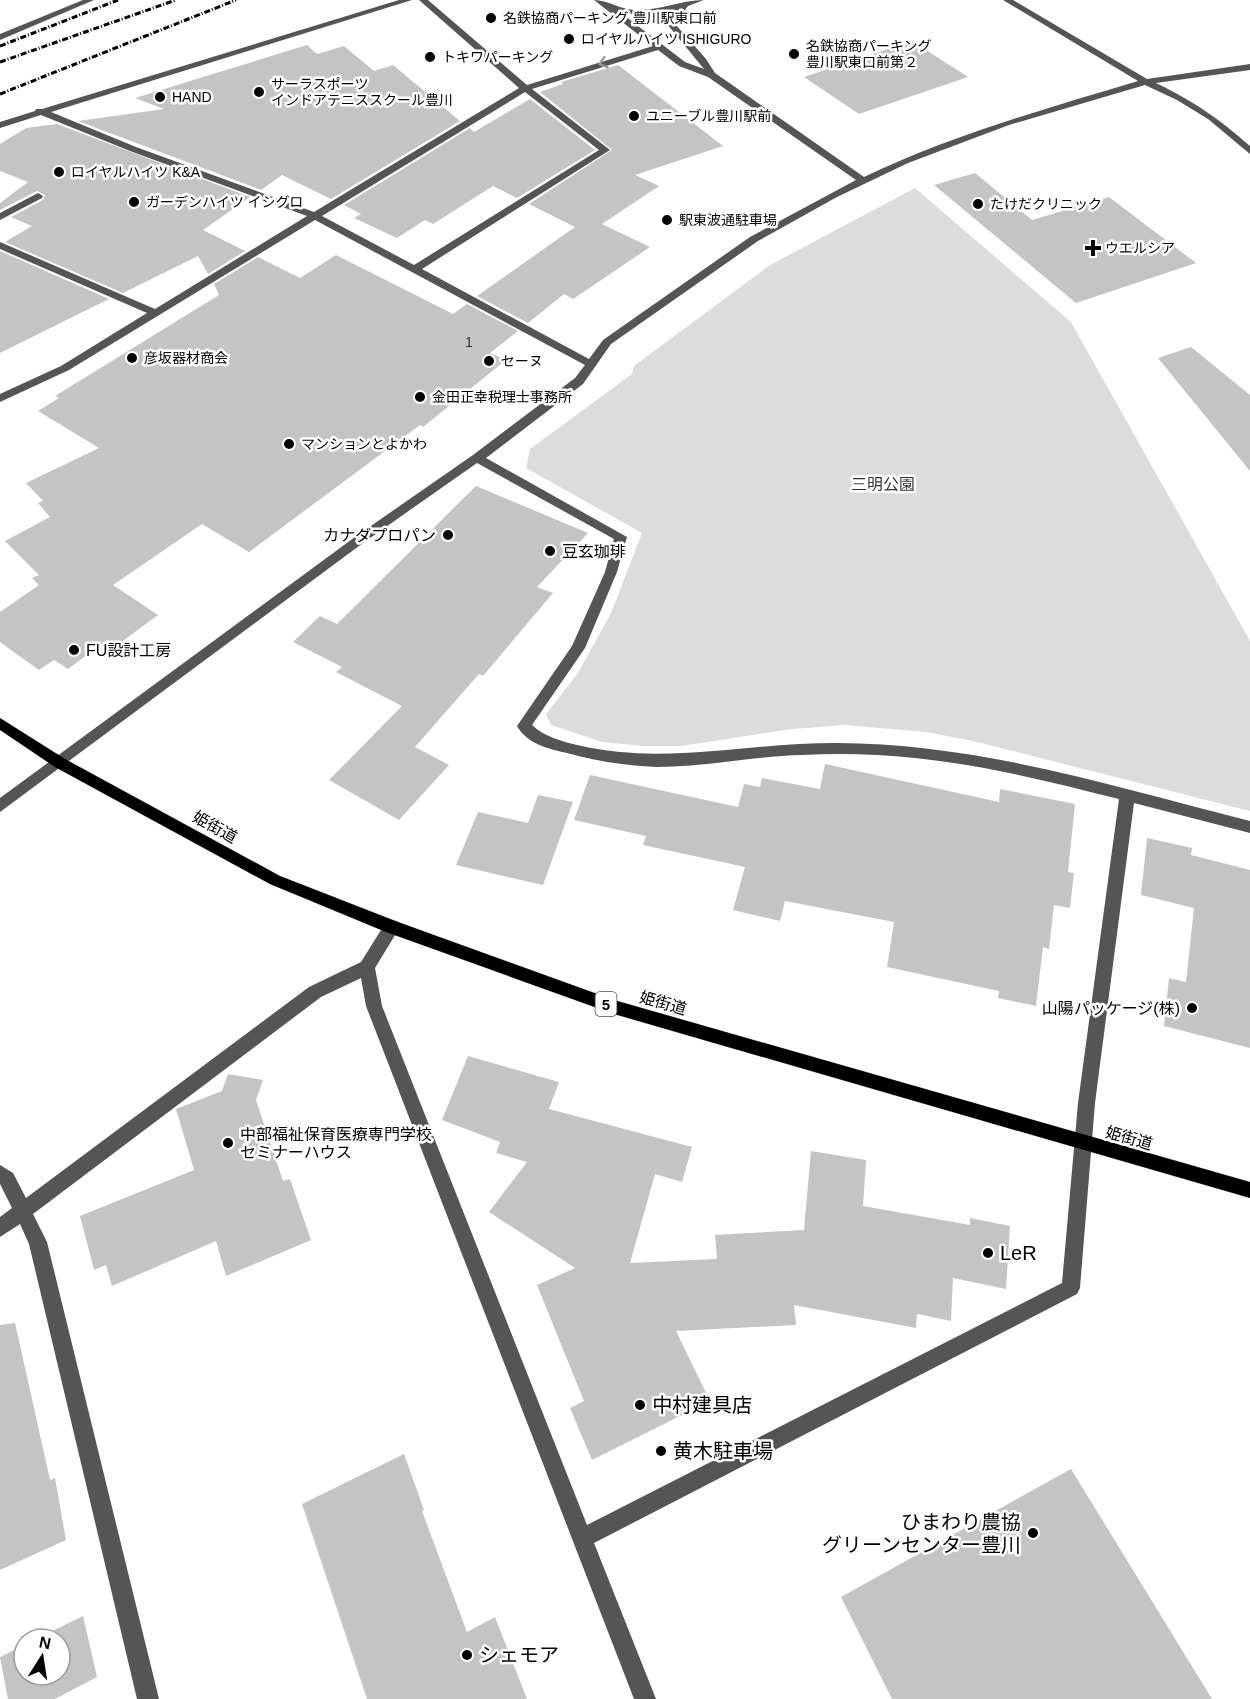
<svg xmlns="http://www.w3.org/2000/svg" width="1250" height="1699" font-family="Arial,'Noto Sans JP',sans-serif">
<rect width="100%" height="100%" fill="#fff"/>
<path fill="#dcdcdc" d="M915,188L1071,322L1250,641V811L973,741L926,732L845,725L792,729L681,746H644L602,742L551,725L546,714L578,673L611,613L642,533L526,468L530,449L632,374L634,366L770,265Z"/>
<g fill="#c4c4c4">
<path d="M912,41L968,77L859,114L804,77Z"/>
<path d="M307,45L317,54L344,46L374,71L393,65L460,121L331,199L282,175L261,190L78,121L164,109L135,98Z"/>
<path d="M618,65L723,146L635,175L659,186L602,224L650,247L573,299L564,294L528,323L477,296L575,227L529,204L612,150L540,92L563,84L561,82Z"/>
<path d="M530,99L595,150L517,198L493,186L433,224L425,220L397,238L354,218L361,214L344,205L470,128L474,132Z"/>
<path d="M57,124L250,197L203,230L245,251L208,274L198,256L123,293L5,242L32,226L11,217L43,200L45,195L37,191L0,210V203L28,182L0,171V144L26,128Z"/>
<path d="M975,173L1032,220L1109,197L1196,263L1076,303L934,185Z"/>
<path d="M0,251L109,299L0,353Z"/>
<path d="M336,255L453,314L467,304L518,331L490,353L506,360L423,427L420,425L249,552L202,524L113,585L158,615L116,646L107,640L68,669L54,660L39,670L0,642V612L39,585L32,578L39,575L5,541L50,517L38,503L43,501L26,483L99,448L38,411L59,398L55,396L219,295L214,284L258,257L300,278Z"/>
<path d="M1191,347L1250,395V471L1158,358Z"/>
<path d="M476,486L588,533L537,587L553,593L483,676L479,674L415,747L449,765L399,820L329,780L402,706L336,672L342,667L293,642L320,616L337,624Z"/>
<path d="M825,764L999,802L1000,789L1075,804L1068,872L1074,873L1070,908L1054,905L1049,949L1043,947L1036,1006L998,998L999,991L887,967L894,922L785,901L780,921L733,910L745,867L643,845L646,836L574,820L590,775L738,807L744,784L760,787L762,778L820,789Z"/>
<path d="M538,795L573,802L543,885L456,865L478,812L528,823Z"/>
<path d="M1147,838L1192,848L1191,855L1250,870V1048L1164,1026L1169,978L1186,982L1194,908L1141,895Z"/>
<path d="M468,1056L559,1082L549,1109L692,1147L682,1182L655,1174L630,1263L717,1259L715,1235L804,1230L811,1151L866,1160L863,1206L970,1225V1218L1010,1226L1006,1289L953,1278L951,1321L917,1314L916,1328L794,1305L796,1325L676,1331L710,1401L592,1460L570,1408L584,1401L537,1285L575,1268L489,1212L527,1162L496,1153L500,1142L442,1120Z"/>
<path d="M228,1074L263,1080L256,1100L283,1181L290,1179L311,1240L226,1276L216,1241L112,1286L106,1265L94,1270L80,1216L194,1170L176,1109L222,1091Z"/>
<path d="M15,1323L50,1480L55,1478L66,1540L0,1570V1325Z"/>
<path d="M404,1454L424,1510L422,1511L467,1632L495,1617L527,1699H367L302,1504Z"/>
<path d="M1071,1469L1212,1699H892L841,1597Z"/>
<path d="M83,1616L97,1677L55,1699H8L0,1657L24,1645V1675H60V1639H36Z"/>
</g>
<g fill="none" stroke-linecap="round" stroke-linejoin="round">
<g stroke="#dbdbdb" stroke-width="1">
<path id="major" d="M0,718L65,759L280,876L398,922L614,1000L1250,1182V1198L614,1014L386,932L270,884L55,767L0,730Z"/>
</g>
<g fill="#555" fill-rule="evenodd">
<path d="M83,0H94L0,40V34Z"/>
<path d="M399,0H412L51,112L136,147L314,212L519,88L419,0H428L527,85L653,46L594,0C608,0 619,9 634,10C659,11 681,0 704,0L688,6L675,24L706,59L715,73L864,177C952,135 1045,109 1138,81L1003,0H1013L1147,79L1250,64V70L1156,83C1195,102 1218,118 1250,146V154L1208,119L1177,100L1145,85L1009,125L908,163L837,197L758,241L611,344L583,384L486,458L627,537L617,572L585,648L532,725C545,737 561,741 577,745C654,763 722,748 799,744C953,735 1103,784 1250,821V833L1134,803L1095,1103L1080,1288L1077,1294L594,1543L656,1699H634L366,1006L361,978L321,997L33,1214L47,1242L159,1699H137L29,1244L20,1224L0,1237V1217L12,1208L0,1184V1165L13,1173L26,1198L309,987L361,962L386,922L392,920L398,922L400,927L375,968L382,1006L587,1525L1062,1283L1078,1103L1119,799C1052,782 984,765 915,758C877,754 839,753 802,755C753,756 705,767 657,767C626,766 597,761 567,753C549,749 527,744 517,726L572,646L605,572L614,539L477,463L363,543L0,812V798L355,537L473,455L575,378L585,365L315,220L69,370L0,402V394L61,366L147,313L0,249V242L155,309L307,216L130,151L41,115L0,128V122L35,111L36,109H42ZM675,10L667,24L704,69L685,62L621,13L648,15ZM658,50L679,66L708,77L856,180L750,237L603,340L589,359L422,269L610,150L532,89ZM525,92L599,150L414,265L322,216Z"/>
<path d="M38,193L43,196L42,198L0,220V213Z"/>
</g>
<use href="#major" fill="#000" fill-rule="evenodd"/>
<g stroke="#000" stroke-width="3" stroke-dasharray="6 2 1 2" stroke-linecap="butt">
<path d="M0,46L118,0"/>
<path d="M0,62L176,0"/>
<path d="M0,94L236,0"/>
</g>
</g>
<defs><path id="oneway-chevron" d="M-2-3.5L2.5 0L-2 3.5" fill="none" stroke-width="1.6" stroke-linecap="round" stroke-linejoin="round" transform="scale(1.5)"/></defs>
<use stroke="#999" href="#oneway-chevron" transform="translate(603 63) rotate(163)"/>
<g fill="#000" stroke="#fff" stroke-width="2">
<circle cx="491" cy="18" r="6"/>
<circle cx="569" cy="39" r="6"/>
<circle cx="794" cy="54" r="6"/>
<circle cx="430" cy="57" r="6"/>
<circle cx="259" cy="92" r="6"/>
<circle cx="160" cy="97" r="6"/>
<circle cx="634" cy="116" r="6"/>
<circle cx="59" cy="172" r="6"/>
<circle cx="134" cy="202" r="6"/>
<circle cx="978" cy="204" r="6"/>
<circle cx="667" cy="220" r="6"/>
<path d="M1090 239h6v6h6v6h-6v6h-6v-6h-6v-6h6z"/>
<circle cx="132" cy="358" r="6"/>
<circle cx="489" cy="361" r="6"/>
<circle cx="420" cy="397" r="6"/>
<circle cx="289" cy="444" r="6"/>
<circle cx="448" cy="535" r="6"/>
<circle cx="550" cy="551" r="6"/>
<circle cx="74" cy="650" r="6"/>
<circle cx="1192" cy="1008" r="6"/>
<circle cx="228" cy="1143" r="6"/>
<circle cx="988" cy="1253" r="6"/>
<circle cx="640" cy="1405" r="6"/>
<circle cx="661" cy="1451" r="6"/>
<circle cx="1033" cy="1533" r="6"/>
<circle cx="467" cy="1655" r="6"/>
</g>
<g text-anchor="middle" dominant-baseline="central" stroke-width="5" stroke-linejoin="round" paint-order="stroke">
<g font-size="14" fill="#000" stroke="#fff" text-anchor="start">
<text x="503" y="18">名鉄協商パーキング 豊川駅東口前</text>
<text x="581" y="39">ロイヤルハイツ ISHIGURO</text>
<text x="806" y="46">名鉄協商パーキング<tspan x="806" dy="16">豊川駅東口前第２</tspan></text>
<text x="442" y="57">トキワパーキング</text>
<text x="271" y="84">サーラスポーツ<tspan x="271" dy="16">インドアテニススクール豊川</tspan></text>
<text x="172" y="97">HAND</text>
<text x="646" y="116">ユニーブル豊川駅前</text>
<text x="71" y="172">ロイヤルハイツ K&amp;A</text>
<text x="146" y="202">ガーデンハイツ イシグロ</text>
<text x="990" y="204">たけだクリニック</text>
<text x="679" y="220">駅東波通駐車場</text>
<text x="1105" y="248">ウエルシア</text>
<text x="144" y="358">彦坂器材商会</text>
<text x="501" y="361">セーヌ</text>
<text x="432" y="397">金田正幸税理士事務所</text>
<text x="301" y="444">マンションとよかわ</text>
</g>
<g font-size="14" fill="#313131">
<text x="469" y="342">1</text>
</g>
<rect fill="#fff" stroke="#4c4c4c" stroke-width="1.5" x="595.5" y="992" width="21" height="24" rx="4.5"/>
<g font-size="15" font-weight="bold" fill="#000">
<text x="606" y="1004">5</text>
</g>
<g font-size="16" fill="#333" stroke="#fff">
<text x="883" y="484">三明公園</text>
</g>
<g font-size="16" fill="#000" stroke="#fff" text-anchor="start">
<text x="436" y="535" text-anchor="end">カナダプロパン</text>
<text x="562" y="551">豆玄珈琲</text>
<text x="86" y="650">FU設計工房</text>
<text x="1180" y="1008" text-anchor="end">山陽パッケージ(株)</text>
<text x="240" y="1134">中部福祉保育医療専門学校<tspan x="240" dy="18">セミナーハウス</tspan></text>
</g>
<g font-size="16" fill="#000" stroke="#fff">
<text transform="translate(215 827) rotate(29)">姫街道</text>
<text transform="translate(663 1003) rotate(16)">姫街道</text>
<text transform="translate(1129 1138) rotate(16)">姫街道</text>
</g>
<g font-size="20" fill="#000" stroke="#fff" text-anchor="start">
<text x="1000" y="1253">LeR</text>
<text x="652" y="1405">中村建具店</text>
<text x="673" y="1451">黄木駐車場</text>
<text x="1021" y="1522" text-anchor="end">ひまわり農協<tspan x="1021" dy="23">グリーンセンター豊川</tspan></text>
<text x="479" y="1655">シェモア</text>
</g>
</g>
<g transform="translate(42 1657) rotate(12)"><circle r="28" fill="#ffffff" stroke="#999999" stroke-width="1.5"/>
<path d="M0-4.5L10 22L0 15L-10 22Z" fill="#000000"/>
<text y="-9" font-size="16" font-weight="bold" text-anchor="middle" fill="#000000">N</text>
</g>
</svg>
